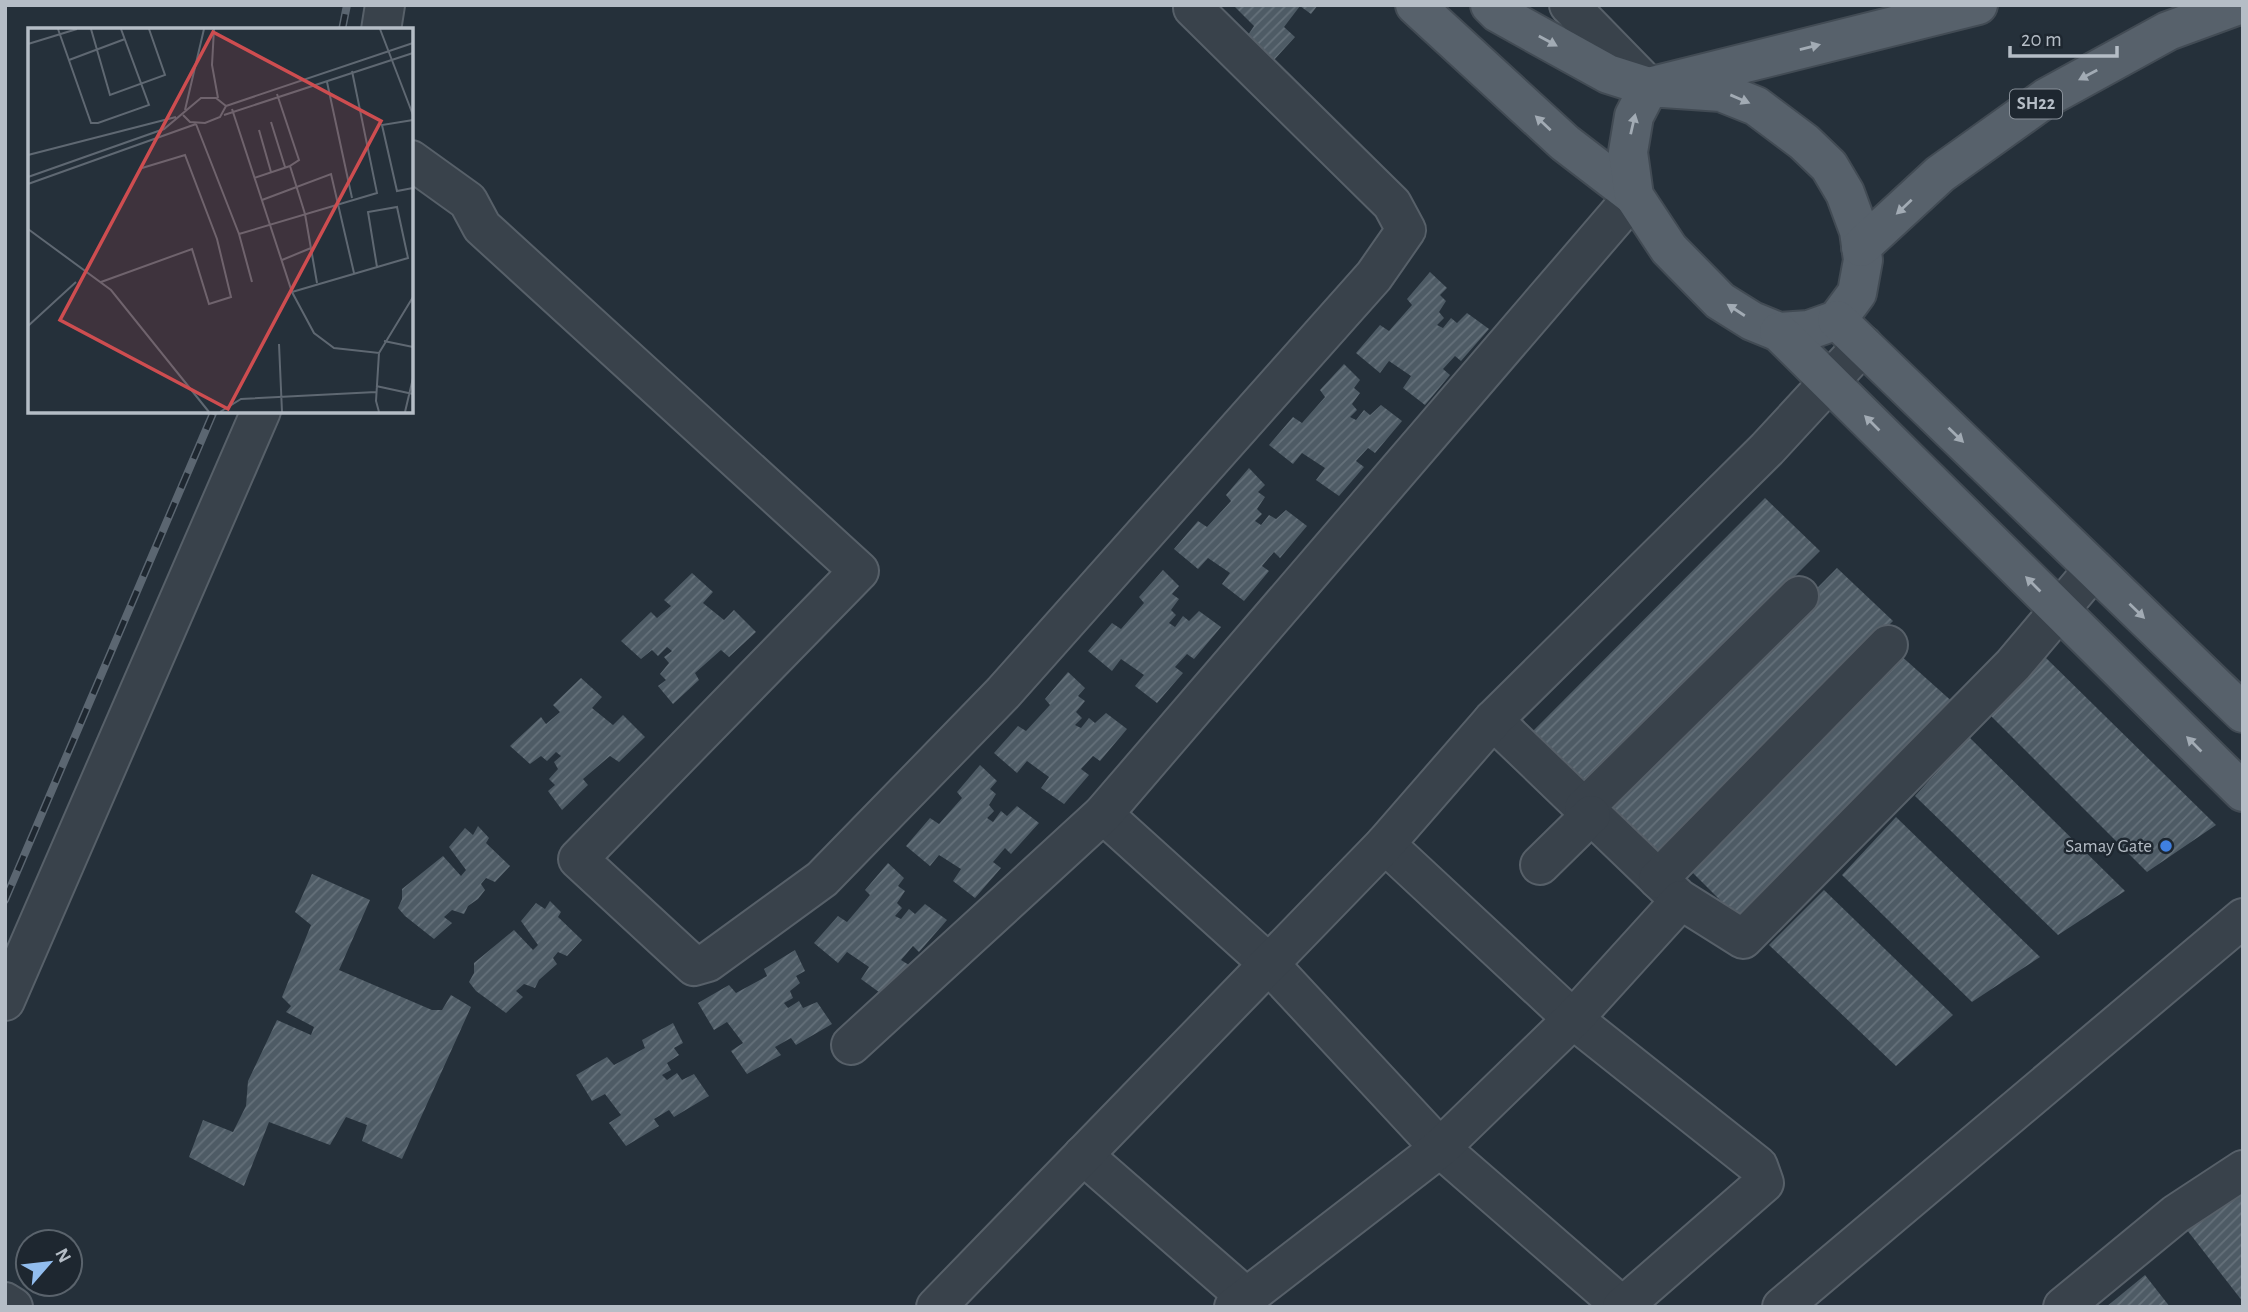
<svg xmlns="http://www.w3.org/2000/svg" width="2248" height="1312" font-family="'Alegreya Sans',sans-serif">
<defs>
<pattern id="building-hatch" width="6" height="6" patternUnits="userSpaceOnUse" patternTransform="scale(1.75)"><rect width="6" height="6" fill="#4e5b65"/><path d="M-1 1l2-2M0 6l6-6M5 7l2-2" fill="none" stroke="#65717a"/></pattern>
</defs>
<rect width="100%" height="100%" fill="#25303a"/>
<g fill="url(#building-hatch)">
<path d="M1233,5H1318L1311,14L1300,6L1284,27L1295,37L1274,60L1248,35L1254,26Z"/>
<path d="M1430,272L1447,288L1440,295L1446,301L1439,312L1444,318L1437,325L1443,328L1451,318L1457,323L1467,313L1489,329L1461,361L1455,356L1443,369L1450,375L1425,405L1403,388L1411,376L1389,361L1380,373L1356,353L1380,325L1389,331L1412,305L1407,299Z"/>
<path d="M1344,364L1360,380L1354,388L1360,393L1352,404L1357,410L1350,417L1356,420L1364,410L1370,415L1381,405L1402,421L1375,453L1368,448L1356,461L1364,467L1339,496L1316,480L1325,468L1302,453L1293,464L1269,445L1293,417L1302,423L1325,397L1320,390Z"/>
<path d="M1249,468L1265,485L1258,492L1265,497L1257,509L1262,514L1255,521L1261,525L1269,515L1276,519L1286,510L1307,526L1280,558L1274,552L1262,566L1269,571L1244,601L1222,584L1230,573L1208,558L1198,569L1174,549L1198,521L1207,527L1231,501L1226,495Z"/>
<path d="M1765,498L1820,551L1583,788L1529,735Z"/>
<path d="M1837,568L1893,621L1655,859L1602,805Z"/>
<path d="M1163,570L1179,586L1172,594L1179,599L1171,610L1176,615L1169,623L1175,627L1183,616L1189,621L1199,611L1221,627L1194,659L1187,654L1175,667L1183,673L1157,703L1135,686L1144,675L1121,659L1112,671L1088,651L1112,623L1121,629L1144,603L1139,597Z"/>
<path d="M692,573L713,592L703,603L724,620L734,610L756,632L729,657L721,650L695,673L699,680L673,704L658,686L666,680L660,674L669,663L664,657L672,651L667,647L658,656L652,650L641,659L621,641L651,612L657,618L671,606L664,600Z"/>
<path d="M1899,654L1956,705L1741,921L1688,868Z"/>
<path d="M2045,657L2216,825L2147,872L1991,716Z"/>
<path d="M1068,672L1085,688L1078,696L1085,701L1076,712L1082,718L1075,725L1081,728L1089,718L1095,723L1106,713L1127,729L1100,761L1093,756L1081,769L1089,775L1064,804L1041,788L1049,777L1027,761L1017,773L994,753L1018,726L1026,731L1050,705L1045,699Z"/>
<path d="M581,678L602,697L592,708L613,725L623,715L645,737L619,762L610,756L583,779L588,785L562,810L548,791L555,785L549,779L558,769L554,762L561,756L556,752L547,761L541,756L530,764L510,746L541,717L546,724L560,712L553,705Z"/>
<path d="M1969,737L2125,891L2058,935L1915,796Z"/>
<path d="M980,765L997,781L990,789L996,794L989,805L994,811L987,818L993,822L1001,811L1007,816L1017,806L1039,823L1011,854L1005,848L993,862L1001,868L975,898L953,881L961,869L939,855L930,866L906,846L930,818L939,824L962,798L957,792Z"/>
<path d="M1896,817L2040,957L1972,1002L1842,875Z"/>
<path d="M478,826L489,838L486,843L510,866L495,882L486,878L481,884L485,890L478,899L468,906L464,914L452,910L444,917L452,923L434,939L405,916L398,908L402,899V889L443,856L461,876L466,870L449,847L465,828L473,835Z"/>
<path d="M888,863L904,878L898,886L905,891L897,903L902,908L895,916L901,919L909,909L915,914L925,904L947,920L919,952L913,946L901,960L909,965L883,995L861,979L869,967L847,952L838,963L814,943L838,916L847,922L870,895L865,890Z"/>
<path d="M312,874L370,900L339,970L432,1010H442L451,995L471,1007L402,1159L362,1141L367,1125L346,1117L330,1145L269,1122L244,1186L189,1157L203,1120L233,1132L246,1106L248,1081L277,1020L311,1035L314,1027L286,1012L291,1006L282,997L311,925L295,912Z"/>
<path d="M1824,890L1953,1015L1896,1066L1769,945Z"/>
<path d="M550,901L561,912L558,917L582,940L567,956L558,952L553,958L557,964L539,980L535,988L524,984L516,991L523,997L506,1013L476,991L469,982L474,973V963L514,930L533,950L538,945L521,921L536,903L545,909Z"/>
<path d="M795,950L805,971L796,976L800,983L790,991L793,998L784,1003L788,1008L799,1001L803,1008L817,1002L832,1024L796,1045L791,1038L775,1047L781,1055L747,1074L731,1051L743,1043L727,1022L714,1030L698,1003L729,985L736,993L767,976L764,969Z"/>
<path d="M673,1023L683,1043L674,1048L679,1055L667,1063L671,1070L662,1075L667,1080L677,1073L682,1080L694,1074L709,1096L674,1117L669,1110L654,1119L659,1126L626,1146L609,1123L621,1115L605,1094L592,1101L576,1075L607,1057L614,1065L645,1048L642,1040Z"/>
<path d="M2237,1190L2243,1197V1302L2187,1230Z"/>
<path d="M2145,1275L2170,1307H2106Z"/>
</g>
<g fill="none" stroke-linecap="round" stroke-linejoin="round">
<g stroke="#576069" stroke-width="42">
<g id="minor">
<path d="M1569,5L1649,87"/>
<path d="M381,30L385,5"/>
<path d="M411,160L468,201L482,227L859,571L578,859L694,966L708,962L822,879L1003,693L1374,276L1406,230L1392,204L1193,8"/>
<path d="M1493,720L1676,896"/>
<path d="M1584,808L1799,596"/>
<path d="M1103,814L1269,964L1440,1148L1623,1307"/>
<path d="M1385,844L1573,1019L1758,1166L1764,1183L1622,1307"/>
<path d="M1540,865L1591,815"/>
<path d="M1658,879L1888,645"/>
<path d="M5,1001L261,411"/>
<path d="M851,1045L1103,814L1634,196"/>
<path d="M1083,1155L1246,1297"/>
<path d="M5,1302L13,1307"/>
<path d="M936,1307L1385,844L1493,720L1767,449L1863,345"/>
<path d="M1234,1307L1440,1148L1573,1019L1681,900L1743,939L2013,665L2094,569"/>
<path d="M1782,1307L2243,918"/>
<path d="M2063,1307L2176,1214L2243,1170"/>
</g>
</g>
<g stroke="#424b54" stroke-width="42">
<g id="major">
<path d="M1415,5L1565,143L1634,196"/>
<path d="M1490,5L1498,13L1608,74L1649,87L1721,92L1756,106L1804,142L1829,166L1845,193L1859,231L1863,260L1857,293L1837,320L1809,330L1779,332L1752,321L1720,301L1669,249L1634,196L1628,152L1634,116L1649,87L1978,5"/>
<path d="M1861,247L1940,174L2046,98L2168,31L2239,5"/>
<path d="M1837,320L2243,713"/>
<path d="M1779,332L2243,792"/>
</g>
</g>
<use href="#minor" stroke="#39424b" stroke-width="38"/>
<use href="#major" stroke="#57616b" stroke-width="38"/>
<g stroke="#5b6671" stroke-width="8">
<g id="rail">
<path d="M342,30L347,5"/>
<path d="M5,900L214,411"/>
</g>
</g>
<use href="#rail" stroke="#1e2730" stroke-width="5" stroke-dasharray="16" stroke-linecap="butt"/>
</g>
<defs><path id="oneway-solid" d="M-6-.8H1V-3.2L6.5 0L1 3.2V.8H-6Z" transform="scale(1.75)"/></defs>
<g fill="#a2abb4">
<use href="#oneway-solid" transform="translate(1548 41) rotate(29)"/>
<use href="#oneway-solid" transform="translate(1810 47) rotate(-14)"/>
<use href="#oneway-solid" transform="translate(2088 75) rotate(152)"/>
<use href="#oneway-solid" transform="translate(1740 99) rotate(23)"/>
<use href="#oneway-solid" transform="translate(1543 123) rotate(-137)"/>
<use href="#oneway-solid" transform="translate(1633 124) rotate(-77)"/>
<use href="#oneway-solid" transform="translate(1904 207) rotate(137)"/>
<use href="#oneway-solid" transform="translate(1736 310) rotate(-147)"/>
<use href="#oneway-solid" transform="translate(1872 423) rotate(-135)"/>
<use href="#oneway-solid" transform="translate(1956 435) rotate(44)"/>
<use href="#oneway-solid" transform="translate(2033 584) rotate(-135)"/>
<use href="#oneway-solid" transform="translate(2137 611) rotate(44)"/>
<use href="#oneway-solid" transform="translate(2194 744) rotate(-135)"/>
</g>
<circle fill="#3f7fe0" stroke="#1e2730" stroke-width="2.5" cx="2166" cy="846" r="7"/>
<g text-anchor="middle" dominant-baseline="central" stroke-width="5" stroke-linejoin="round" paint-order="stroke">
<rect fill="#1e2730" stroke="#889099" stroke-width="2" x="2010" y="89.5" width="52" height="29" rx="5"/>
<g font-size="18" font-weight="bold" fill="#b5bdc6">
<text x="2036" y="104">SH22</text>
</g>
<g font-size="19" fill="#b5bdc6" stroke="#1e2730" text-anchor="end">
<text x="2152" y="846">Samay Gate</text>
</g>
</g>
<g transform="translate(28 28)">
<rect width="385" height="385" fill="#25303a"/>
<path fill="none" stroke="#5f6872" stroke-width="2" d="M30,1L63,95H70L121,77L93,1M63,1L82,67L137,47L121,1M186,1L184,37L190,70M352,1L385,87M0,16L49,1M41,32L97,11M299,54L324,170M249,66L271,132L262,138L277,186L289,255M198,78L385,15M204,81L264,264L286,305L306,320L351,325L385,269M157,82L176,1M196,87L385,25M385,92L354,97L369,163L385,160M243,94L257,139M168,96L211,206L224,254M231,102L243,144M0,127L148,89M0,149L136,101L173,70H188L198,78L192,89L177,95L162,94L155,87M226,150L262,138M0,156L168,96M234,172L303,146L326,245M0,201L83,262L181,384M211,206L349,165L324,43M254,232L283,220M73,254L164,221L181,276L203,269L189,211L157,127L114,140M264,264L380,230L369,179L340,184L349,239M0,298L48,254M356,313L385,319M251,316L254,384M348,358L385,366M192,384L213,371L348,364M351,384L348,373L351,325M377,384L385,350"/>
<path fill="#ce4d50" fill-opacity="0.15" stroke="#ce4d50" stroke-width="3.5" d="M185,4L353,93L200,381L32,292Z"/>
<rect width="385" height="385" fill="none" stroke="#b5bdc6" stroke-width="3.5"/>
</g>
<rect width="2248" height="1312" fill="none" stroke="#b5bdc6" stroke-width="14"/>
<g transform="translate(49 1263) rotate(62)"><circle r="33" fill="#1e2730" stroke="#5a636c" stroke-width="2"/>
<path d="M0-5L12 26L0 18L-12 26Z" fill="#92bdee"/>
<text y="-10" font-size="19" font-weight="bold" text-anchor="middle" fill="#b5bdc6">N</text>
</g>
<path d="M2010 46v10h107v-10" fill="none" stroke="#b5bdc6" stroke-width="3.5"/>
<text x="2021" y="46" font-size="21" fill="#b5bdc6" stroke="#1e2730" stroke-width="5" paint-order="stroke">20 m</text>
</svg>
